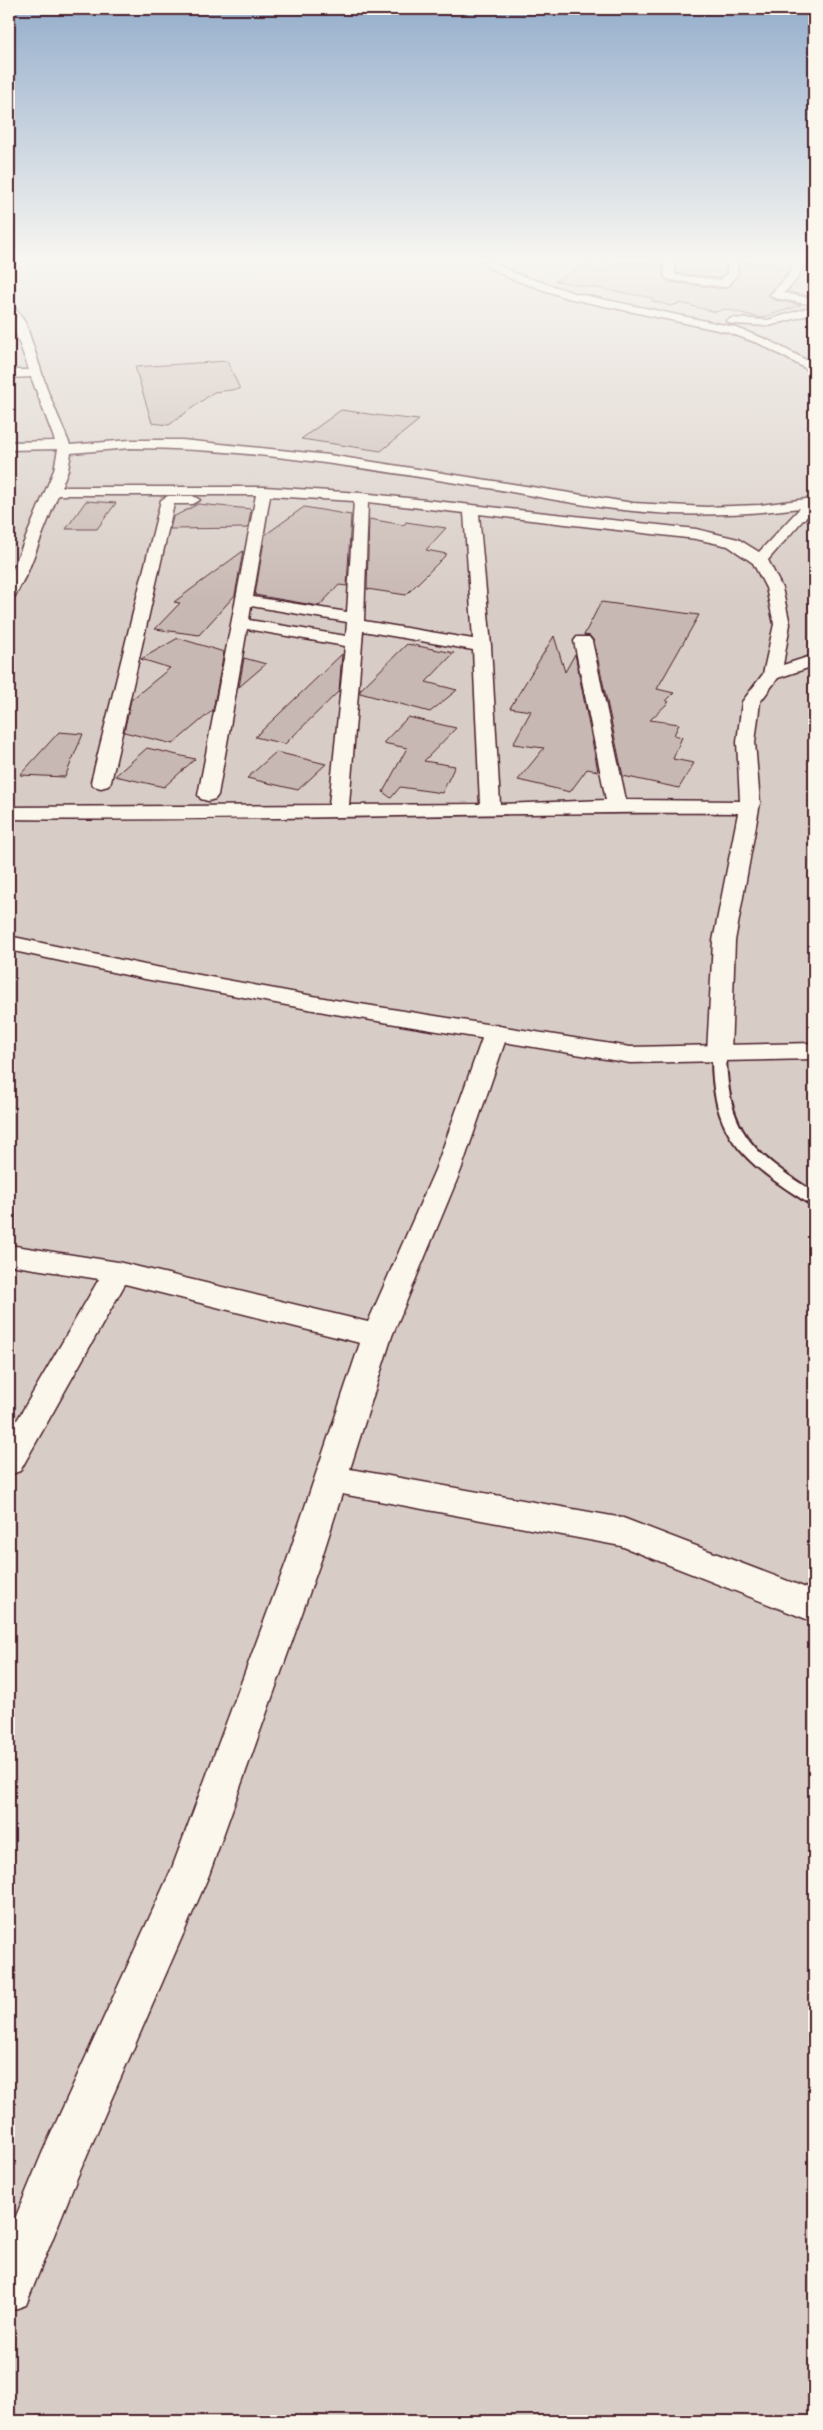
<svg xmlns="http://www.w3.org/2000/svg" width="823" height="2430" font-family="Mynerve,sans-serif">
<rect width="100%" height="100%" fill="#f0eae0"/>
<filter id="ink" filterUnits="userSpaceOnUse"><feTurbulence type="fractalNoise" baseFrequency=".02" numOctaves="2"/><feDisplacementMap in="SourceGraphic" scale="10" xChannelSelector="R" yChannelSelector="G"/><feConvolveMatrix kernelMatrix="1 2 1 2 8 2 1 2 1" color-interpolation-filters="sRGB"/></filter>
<g filter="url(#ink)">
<path fill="#d8ccc6" stroke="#917678" d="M46,262H814V2421H9V269Z"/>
<g fill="#c8b8b3" stroke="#4a1f2b">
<path d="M591,262H659L663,268V277L669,282L724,289L729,287L739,274L738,262H772L774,268L789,269L786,275L769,294V297L775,300L801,305L761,318L725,309L715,312L680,303L671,306L652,301L653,298L555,281Z"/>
<path d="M675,262H724L726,272L720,278L677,273Z"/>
<path d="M803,270H814V297L787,292L797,281Z"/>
<path d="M227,361L240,389L214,392L169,425L152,423L135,367Z"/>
<path d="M341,410L383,416L419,420L381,451L301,439Z"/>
<path d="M86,501L116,503L97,529H66Z"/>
<path d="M198,504L251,509L248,528L170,529L173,517Z"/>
<path d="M304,507L351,515L347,586L339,585L319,606L255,595L265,535Z"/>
<path d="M369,519L404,525L406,522L446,528L426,550L447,554L406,595L367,589Z"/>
<path d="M243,551L235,595L199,635L155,629L180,603L174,602Z"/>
<path d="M601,602L699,615L657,689L674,693L666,701L669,702L650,720L679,724L674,735L682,737L673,759L694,763L679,788L623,776L594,641L590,636L584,635Z"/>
<path d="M554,636L565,672L575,654L598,771L587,769L570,792L518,780L544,748L513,744L531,711L510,708Z"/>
<path d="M178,638L224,652L213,710L173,744L124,732L131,700L170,668L141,659Z"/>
<path d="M407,644L454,653L426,682L457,690L430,712L360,693V690Z"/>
<path d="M342,654L339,691L285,744L255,737Z"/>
<path d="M244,658L266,664L239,687Z"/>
<path d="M408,717L456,728L424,761L455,766L442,793L400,787L391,798L383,792L407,748L383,743Z"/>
<path d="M59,732L83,734L65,777L20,775Z"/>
<path d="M147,748L195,759L164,787L115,776Z"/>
<path d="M276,752L326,764L298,790L247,778Z"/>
</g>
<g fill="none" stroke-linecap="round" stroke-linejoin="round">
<g stroke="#4a1f2b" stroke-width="4">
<path id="lane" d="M719,1048L726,1053C727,1130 751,1153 814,1192V1205L808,1203C742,1161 711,1136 712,1053Z"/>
</g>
<g stroke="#4a1f2b" stroke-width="3">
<g id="street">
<path d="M479,262H493L517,274L574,293L734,327L768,340L814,364V373L760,344L727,332L567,298L509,278Z"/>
<path d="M661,262H672L675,266V275L721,280L728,273L726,262H736L738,273L728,286L724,287L670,280L665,277V267Z"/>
<path d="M793,262H803C801,276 793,285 783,293L814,299V305L775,298L770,295L788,276Z"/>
<path d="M9,304L13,305L26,324L48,392L70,445L130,440H182L329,455L633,503L706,507L760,505L814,498V511L803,520L768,560L782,588L790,624L783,665L814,655V666L778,678L760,702L755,742L760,803L735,941L731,1053L728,1058L719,1061L710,1058L707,1053L713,941L738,813C495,811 252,822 9,819V807L329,805L345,646L247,629L218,795L215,799L208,801L201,799L198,795L256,495H58L28,571L15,596L9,598V578L54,470L58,449L9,450V442L55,441L31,377L9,378V370H29C24,354 8,317 9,304ZM130,448C253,448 374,470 495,489C541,497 587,507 633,511C689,517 744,515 800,508L759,552L738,539L696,529L361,493L264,487H61L68,470L71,453ZM270,496L354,501L347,612L253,597ZM368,502L464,513L473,639L364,621ZM479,514L696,539L728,546L753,563L766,588L774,624L763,674L742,702L737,742L740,801L626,800L592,641L589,637H577L574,641L606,800L500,804L491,646ZM251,606L347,622L346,636L249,620ZM363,631L473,650L480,804L349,805Z"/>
<path d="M814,306V313L769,326L732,324L726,321L732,318L768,320Z"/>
<path d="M168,496H193L200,500L193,504H174L111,782L108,786L101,788L94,786L91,782L161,500Z"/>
<path d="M496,1025L505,1028L508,1033L461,1170L392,1336L350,1469L623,1518L814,1591V1622L621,1546L342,1494L321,1560L209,1875L77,2178L26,2305L9,2311V2233L43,2151L172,1868L287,1560L360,1343L125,1284L20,1471L9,1475V1434L99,1279L9,1265V1245L118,1262L368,1322L435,1170L484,1033L487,1028Z"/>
</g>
</g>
<g stroke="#4a1f2b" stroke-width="3">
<path id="secondary" d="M9,936L145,965L335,1000L630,1047L814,1043V1059L630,1063L335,1014L145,979L9,950Z"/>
</g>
<use href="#lane" fill="#fbf7ec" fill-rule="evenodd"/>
<use href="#street" fill="#fbf7ec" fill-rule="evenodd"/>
<use href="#secondary" fill="#fbf7ec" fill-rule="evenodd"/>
</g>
</g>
<linearGradient id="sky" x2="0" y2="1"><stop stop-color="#95aecc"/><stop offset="0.43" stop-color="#f8f6f1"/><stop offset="1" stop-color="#f8f6f1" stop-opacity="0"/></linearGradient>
<rect width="823" height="603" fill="url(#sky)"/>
<rect width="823" height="2430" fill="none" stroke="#fbf7ec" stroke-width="30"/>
<rect x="15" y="15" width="793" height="2400" fill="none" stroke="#4a1f2b" stroke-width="2" filter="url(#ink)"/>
</svg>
